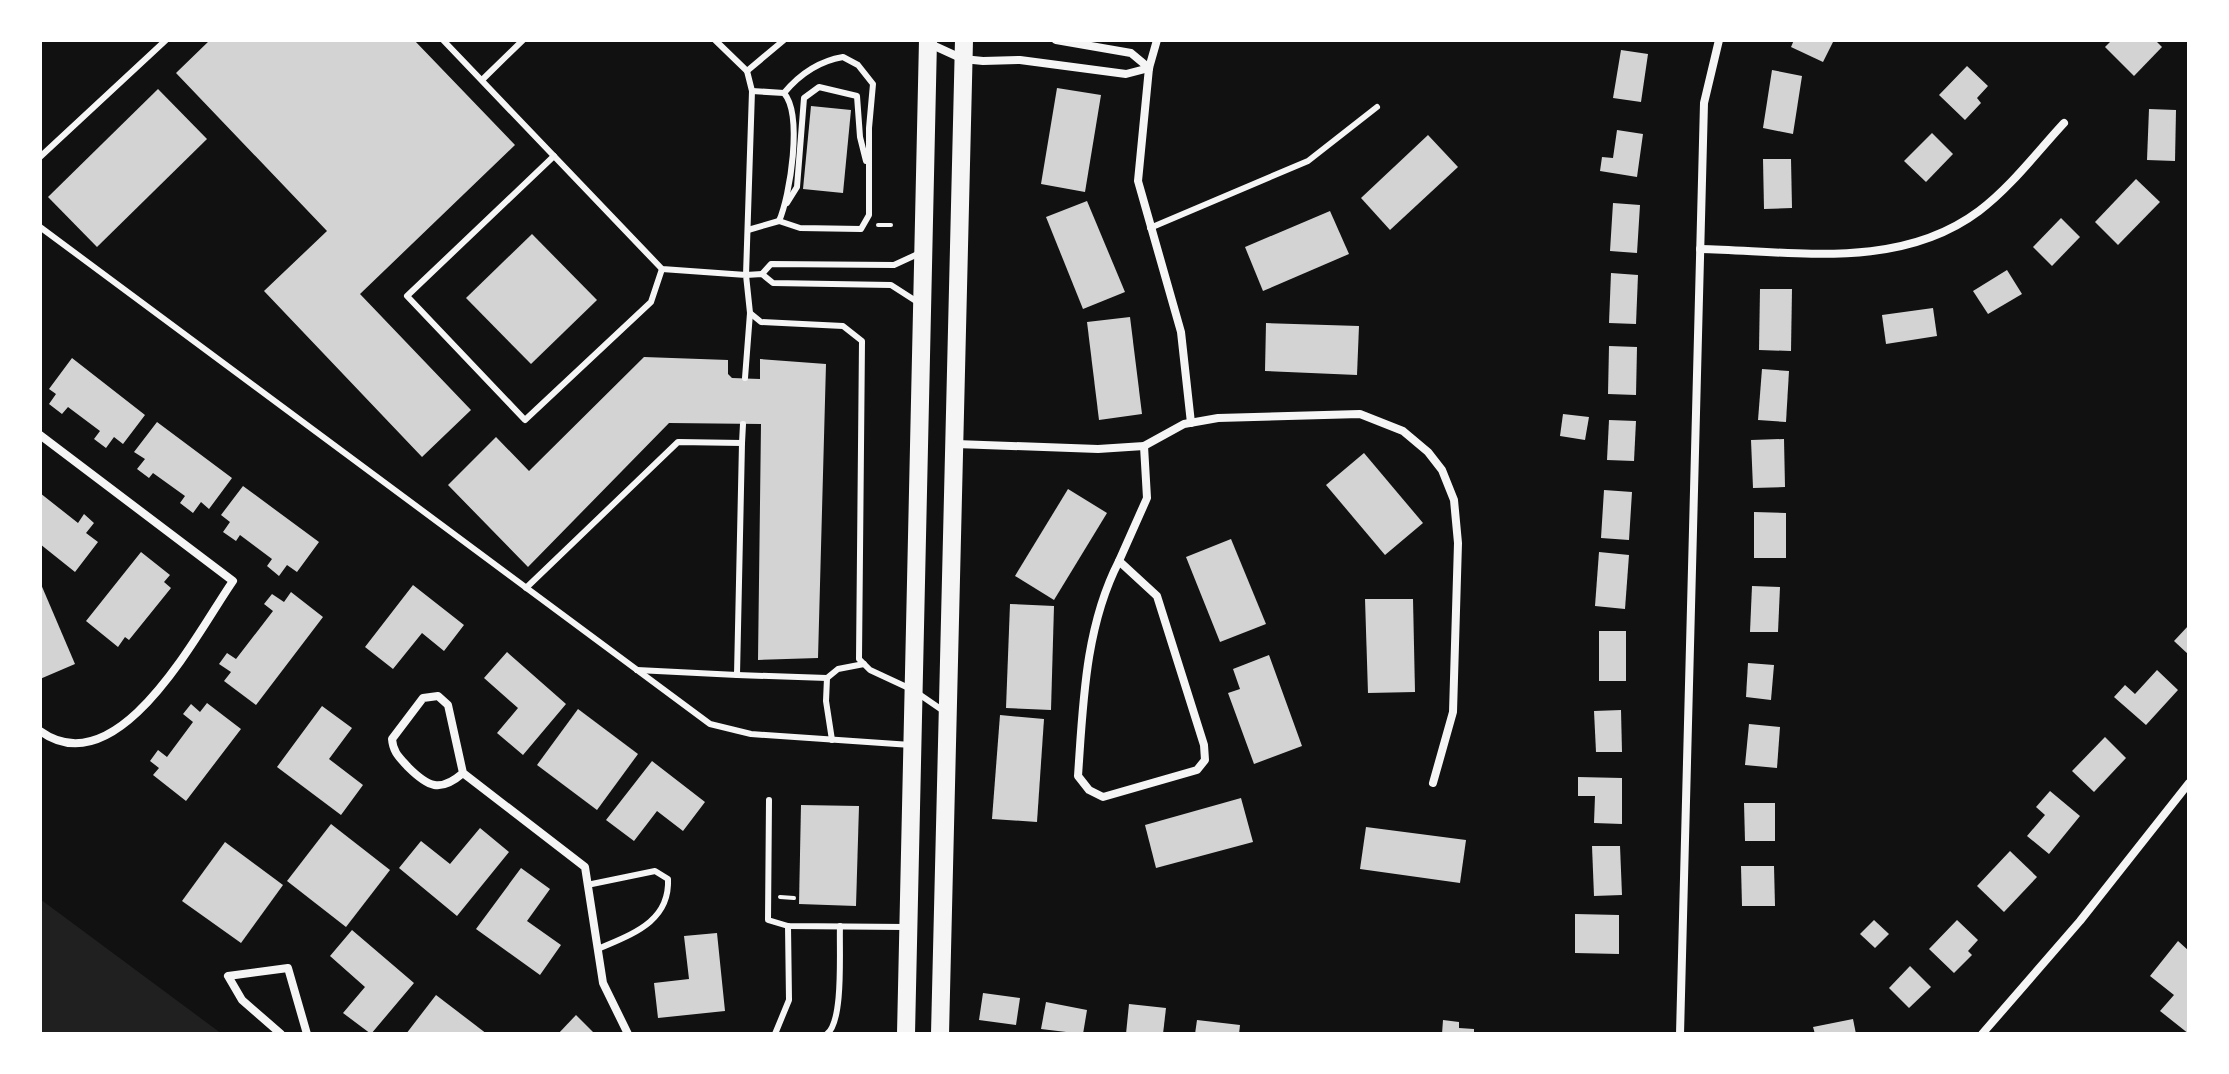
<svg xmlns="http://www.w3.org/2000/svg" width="2229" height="1074" font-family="'DM Sans',sans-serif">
<rect width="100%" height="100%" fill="#111"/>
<path fill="#202020" d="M40,899L222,1034H40Z"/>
<g fill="#d3d3d3">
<path d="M210,40H414L515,145L360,294L471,410L422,457L264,291L327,231L176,73Z"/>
<path d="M1794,40H1834L1823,62L1791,47Z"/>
<path d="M2112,40H2155L2162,47L2134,76L2105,47Z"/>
<path d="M1621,50L1648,54L1641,102L1613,98Z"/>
<path d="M1967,66L1988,86L1977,98L1981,103L1965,120L1939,95Z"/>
<path d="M1772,70L1802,76L1793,134L1763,128Z"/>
<path d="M1057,88L1101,95L1085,192L1041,184Z"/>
<path d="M158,89L207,139L97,247L48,197Z"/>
<path d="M811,106L851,110L843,193L803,189Z"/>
<path d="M2149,109L2176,110L2175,161L2147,160Z"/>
<path d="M1617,130L1643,134L1637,177L1600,171L1602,157L1613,158Z"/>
<path d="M1932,133L1953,154L1926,182L1904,161Z"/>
<path d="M1428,135L1458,167L1390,230L1361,198Z"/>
<path d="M1763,159H1791L1792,208L1764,209Z"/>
<path d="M2136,179L2160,202L2118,245L2095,222Z"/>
<path d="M1087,201L1125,292L1083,309L1046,217Z"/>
<path d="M1613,203L1640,205L1637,253L1610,251Z"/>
<path d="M1330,211L1349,254L1263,291L1245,247Z"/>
<path d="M2061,218L2080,237L2052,266L2033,247Z"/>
<path d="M532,234L597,300L531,364L466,298Z"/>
<path d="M2007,270L2022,294L1988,314L1973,291Z"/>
<path d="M1611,273L1638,275L1636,324L1609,323Z"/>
<path d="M1760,289H1792L1791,351L1759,350Z"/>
<path d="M1933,308L1937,336L1886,344L1882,315Z"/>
<path d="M1130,317L1142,414L1099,420L1087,322Z"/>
<path d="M1266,323L1359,326L1357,375L1265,371Z"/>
<path d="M1609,346L1637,347L1636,395L1608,394Z"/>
<path d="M644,357L728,360V374L732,378L760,379V359L826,364L818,658L758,660L761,424L669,423L528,567L448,485L496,437L529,471Z"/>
<path d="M72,358L145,415L123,444L114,437L106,448L94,439L100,431L68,407L62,414L49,404L56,394L49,389Z"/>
<path d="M1762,369L1789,371L1786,422L1758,420Z"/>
<path d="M1563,414L1589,417L1585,440L1560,436Z"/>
<path d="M1609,420L1636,421L1634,461L1607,460Z"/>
<path d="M157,422L232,478L209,509L201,502L193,513L180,503L185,496L153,473L149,478L137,469L145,459L134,452Z"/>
<path d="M1784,439L1785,487L1753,488L1751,440Z"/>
<path d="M1364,453L1423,523L1385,555L1326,485Z"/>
<path d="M243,486L319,542L297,572L287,565L279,576L267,566L272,559L240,535L236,541L223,532L230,522L221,515Z"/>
<path d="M1068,489L1107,513L1054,600L1015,576Z"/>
<path d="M1604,490L1632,492L1629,540L1601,538Z"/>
<path d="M40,493L78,523L84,514L94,523L86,533L98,542L75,572L40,544Z"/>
<path d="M1754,512L1786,513V558H1754Z"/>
<path d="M1231,539L1266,624L1220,642L1186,557Z"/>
<path d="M141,552L170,575L164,582L171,588L129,640L125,637L118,647L86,621Z"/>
<path d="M1599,552L1629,555L1625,609L1595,606Z"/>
<path d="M40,582L75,664L40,679Z"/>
<path d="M413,585L464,625L444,651L422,633L393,669L365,647Z"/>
<path d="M1752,586L1780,587L1778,632H1750Z"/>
<path d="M291,592L323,617L256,705L224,681L231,672L219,664L227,653L236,659L273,611L264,604L272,594L284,602Z"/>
<path d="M1365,599H1413L1415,692L1368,693Z"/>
<path d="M1010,604L1054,606L1051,710L1006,708Z"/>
<path d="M2189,625V655L2174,641Z"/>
<rect x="1599" y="631" width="27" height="50"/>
<path d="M507,652L566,704L523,755L497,733L518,708L484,678Z"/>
<path d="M1269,655L1302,746L1254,764L1228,693L1240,689L1233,669Z"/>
<path d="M1748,663L1774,665L1771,700L1746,697Z"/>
<path d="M2157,670L2178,690L2146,725L2114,697L2125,685L2135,694Z"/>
<path d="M207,703L241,729L186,801L153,775L159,768L150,761L158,750L167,757L193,722L183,714L191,704L200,712Z"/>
<path d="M322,706L352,728L329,759L363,785L341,815L277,767Z"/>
<path d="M578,709L638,754L597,810L537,765Z"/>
<path d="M1621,710L1622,752H1596L1594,711Z"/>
<path d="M1000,715L1044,719L1037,822L992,819Z"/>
<path d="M1749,724L1780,727L1777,768L1745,765Z"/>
<path d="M2105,737L2126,758L2094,792L2072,771Z"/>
<path d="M652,761L705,802L683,831L657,811L634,841L606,820Z"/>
<path d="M1578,777L1622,778V824L1594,823L1595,796H1578Z"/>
<path d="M2050,791L2080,816L2049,854L2027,836L2045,815L2036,807Z"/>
<path d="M1241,798L1253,842L1156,868L1145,825Z"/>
<path d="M1744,803H1775V841H1745Z"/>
<path d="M801,805L859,806L856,906L799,904Z"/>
<path d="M331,824L390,870L346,927L287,881Z"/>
<path d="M1366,827L1466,840L1460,883L1360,869Z"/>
<path d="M480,828L509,852L457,916L399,868L421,841L450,864Z"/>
<path d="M225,842L283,885L241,943L182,901Z"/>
<path d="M1592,846H1620L1622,895L1594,896Z"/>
<path d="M2010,851L2037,877L2004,912L1977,886Z"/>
<path d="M1741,866H1774L1775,906H1742Z"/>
<path d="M521,868L550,889L527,921L561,945L540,975L476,929Z"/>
<path d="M1575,914L1619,915V954L1575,953Z"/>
<path d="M1874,920L1889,934L1875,948L1860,934Z"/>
<path d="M1957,920L1978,940L1968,951L1972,955L1954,973L1929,949Z"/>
<path d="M352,930L414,983L371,1034L343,1013L365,987L330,956Z"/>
<path d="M717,933L725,1011L658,1018L654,983L689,979L684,936Z"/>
<path d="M2178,941L2189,951V1034L2160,1011L2174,995L2150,976Z"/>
<path d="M1910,966L1931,987L1909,1008L1889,988Z"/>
<path d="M983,993L1020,998L1016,1025L979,1020Z"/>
<path d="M436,995L487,1034H406Z"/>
<path d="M1046,1002L1087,1010L1083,1034L1041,1029Z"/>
<path d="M1129,1004L1166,1008L1163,1034H1126Z"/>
<path d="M576,1015L595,1034H558Z"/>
<path d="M1853,1019L1856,1034H1815L1813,1027Z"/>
<path d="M1197,1020L1240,1025L1239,1034H1195Z"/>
<path d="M1443,1020L1459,1022V1028L1474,1029V1034H1442Z"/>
</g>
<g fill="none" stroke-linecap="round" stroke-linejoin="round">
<g stroke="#f5f5f5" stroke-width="4">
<path d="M878,225H891"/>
<path d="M780,897L794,898"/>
</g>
<g stroke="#f5f5f5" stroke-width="6">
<path d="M443,40L662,269L746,275L750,313L761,322L843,326L862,341L859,659L870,670L913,690L945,712"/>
<path d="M715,40L747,71L752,91L746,275L762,274L773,283L891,285L919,303"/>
<path d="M747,71L784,40"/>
<path d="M482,80L523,40"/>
<path d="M752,91L784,93"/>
<path d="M554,156L407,296L525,420L651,302L662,269"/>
<path d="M40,157L166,40"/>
<path d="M787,203L797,187L804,98L819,87L857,96L860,137L866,161"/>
<path d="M779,221C790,196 803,115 784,93"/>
<path d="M40,227L710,724L751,734L911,745"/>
<path d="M1150,228L1308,161L1377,107"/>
<path d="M748,230L779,221L800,228L861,229L869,215V128L873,84L858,65L843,57C819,61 799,75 784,93"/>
<path d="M762,274L771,264L894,265L920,253"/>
<path d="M745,378L750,313"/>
<path d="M742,443L743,424"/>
<path d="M526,588L678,442L742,443L737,675L637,670"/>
<path d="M737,675L827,678"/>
<path d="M832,740L826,701L827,678L838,669L864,664"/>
<path d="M769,800L768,920L788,926L905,927"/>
<path d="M587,885L655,871L668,879C670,922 632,934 598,949"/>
<path d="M775,1034L789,1000L788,926"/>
<path d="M827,1034C844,1021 839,949 840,926"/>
</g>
<g stroke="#f5f5f5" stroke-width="8">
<path d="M1056,40L1131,53L1149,68"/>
<path d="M1157,40L1149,68L1138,181L1181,332L1191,423"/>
<path d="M928,43L963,59L983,61L1020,60L1126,74L1149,68"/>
<path d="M1700,249C1794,251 1899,271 1979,211C2011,187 2037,152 2064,123"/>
<path d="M40,435L233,581C198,631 119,788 40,731"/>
<path d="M956,444L1098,449L1144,446L1184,424L1218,418L1360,414L1403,431L1428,452L1442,470L1454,500L1458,543L1453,712L1433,783"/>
<path d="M1119,561L1157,596L1204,745L1205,760L1197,770L1103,797L1089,790L1078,776C1083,704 1085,627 1119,561Z"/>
<path d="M1119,561L1147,498L1144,446"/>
<path d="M463,773C440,793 428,787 408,767C399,757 393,752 392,739L423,698L438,696L448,705L463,773L585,867L603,983L628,1034"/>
<path d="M281,1034L242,1000L228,976L288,968L307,1034"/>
<path d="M1680,1034L1704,103L1719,40"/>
<path d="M1982,1034L2080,921L2189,783"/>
</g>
<g stroke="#f5f5f5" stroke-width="18">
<path d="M906,1034L928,40"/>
<path d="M940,1034L964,40"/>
</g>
</g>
<rect width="2229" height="1074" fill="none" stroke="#ffffff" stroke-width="84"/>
</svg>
